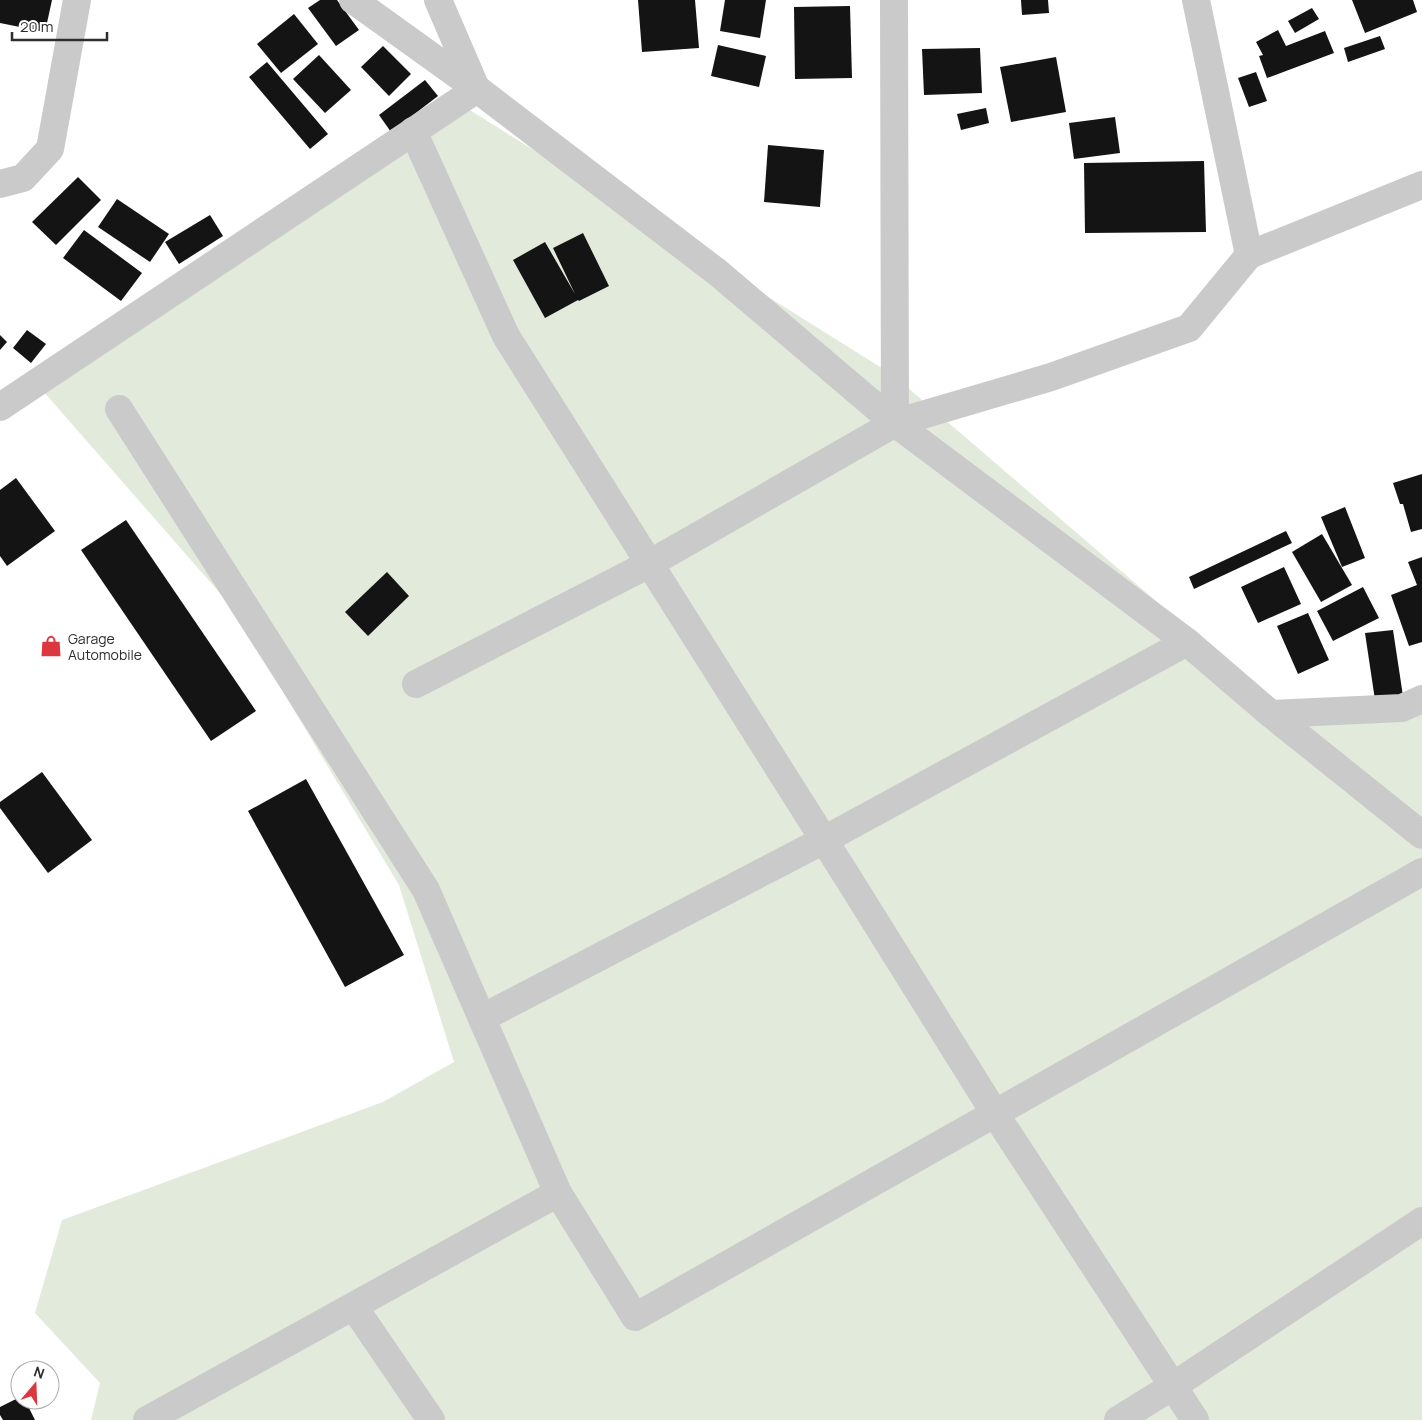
<svg xmlns="http://www.w3.org/2000/svg" width="1422" height="1420" font-family="Manrope,sans-serif">
<rect width="100%" height="100%" fill="#fff"/>
<path fill="#e2eadb" d="M457,102L893,375L1206,644L1284,720L1422,710V1420H91L100,1383L35,1313L62,1220L383,1102L454,1062L399,885L232,607L36,383Z"/>
<g fill="#141414">
<path d="M0,0H52L45,32L0,23Z"/>
<path d="M320,0H337L359,30L336,46L308,8Z"/>
<path d="M638,0H695L699,48L642,52Z"/>
<path d="M725,0H766L760,38L720,31Z"/>
<path d="M1021,0H1048L1049,13L1022,15Z"/>
<path d="M1352,0H1413L1417,12L1365,33Z"/>
<path d="M850,6L852,78L795,79L794,7Z"/>
<path d="M1312,8L1319,19L1295,33L1288,21Z"/>
<path d="M294,14L318,44L281,73L257,44Z"/>
<path d="M1278,30L1286,46L1325,31L1334,53L1267,78L1259,56L1263,55L1256,42Z"/>
<path d="M1380,36L1385,49L1348,62L1344,48Z"/>
<path d="M718,45L766,56L759,87L711,76Z"/>
<path d="M383,46L411,74L389,96L361,67Z"/>
<path d="M980,48L982,93L924,95L922,49Z"/>
<path d="M319,55L351,90L325,113L293,79Z"/>
<path d="M1056,57L1066,112L1011,122L1000,67Z"/>
<path d="M267,62L328,134L310,149L249,77Z"/>
<path d="M1256,72L1267,101L1249,107L1238,78Z"/>
<path d="M425,80L438,96L391,132L379,115Z"/>
<path d="M986,108L989,123L961,130L957,114Z"/>
<path d="M1115,117L1120,153L1074,159L1069,123Z"/>
<path d="M768,145L824,150L820,207L764,202Z"/>
<path d="M1204,161L1206,232L1085,233L1084,163Z"/>
<path d="M78,177L101,200L56,245L32,222Z"/>
<path d="M117,199L169,234L150,262L98,227Z"/>
<path d="M210,215L223,236L179,264L165,242Z"/>
<path d="M84,230L142,273L121,301L63,258Z"/>
<path d="M583,233L609,286L579,301L578,300L545,318L513,260L545,242L575,294L553,248Z"/>
<path d="M27,330L46,344L31,363L13,348Z"/>
<path d="M0,335L7,342L0,350Z"/>
<path d="M1422,474V529L1411,532L1403,504H1400L1393,483Z"/>
<path d="M16,478L55,531L7,566L0,556V490Z"/>
<path d="M1345,507L1365,558L1342,567L1321,517Z"/>
<path d="M126,520L256,711L211,741L81,550Z"/>
<path d="M1286,531L1292,543L1194,589L1189,577Z"/>
<path d="M1322,534L1352,585L1321,602L1292,552Z"/>
<path d="M1422,557V642L1409,646L1391,595L1417,585L1408,562Z"/>
<path d="M1284,567L1301,604L1258,623L1241,587Z"/>
<path d="M387,572L409,596L368,636L345,612Z"/>
<path d="M1363,587L1379,618L1333,641L1317,611Z"/>
<path d="M1308,613L1329,660L1298,674L1277,626Z"/>
<path d="M1393,630L1403,696L1375,700L1365,633Z"/>
<path d="M42,772L92,840L48,873L0,808V802Z"/>
<path d="M306,779L404,955L345,987L248,811Z"/>
<path d="M20,1397V1400H25L35,1420H3L0,1415V1407Z"/>
</g>
<g fill="none" stroke-linecap="round" stroke-linejoin="round">
<g stroke="#cacaca" stroke-width="28">
<path d="M353,0L477,89L717,272L895,423L1187,642L1271,714L1422,835"/>
<path d="M438,0L476,88"/>
<path d="M894,0L895,423"/>
<path d="M1196,0L1249,255L1422,185"/>
<path d="M413,131L506,336L848,878L994,1112L1195,1420"/>
<path d="M0,184L23,178L50,149L77,0"/>
<path d="M0,407L477,89"/>
<path d="M119,409L426,890L558,1193L635,1317C897,1168 1160,1021 1422,872"/>
<path d="M416,684L649,564L895,423L1051,377L1189,328L1249,255"/>
<path d="M1271,714L1402,708L1422,699"/>
<path d="M482,1018L824,840L1187,642"/>
<path d="M354,1307L431,1420"/>
<path d="M147,1420L558,1193"/>
<path d="M1118,1420L1173,1386L1422,1221"/>
</g>
</g>
<defs>
<g id="shop-bare" transform="scale(1.725)"><path d="M-5-2.5h2.3a2.7 3.5 0 0 1 5.4 0H5L5.5 6h-11ZM-1.5-2.5h3a1.5 2.3 0 0 0-3 0Z" fill="#dc373e" stroke="#fff" stroke-width="2.5" paint-order="stroke"/></g>
</defs>
<g fill-rule="evenodd">
<use href="#shop-bare" x="51" y="646"/>
</g>
<g text-anchor="middle" dominant-baseline="central" stroke-width="5" stroke-linejoin="round" paint-order="stroke">
<g font-size="14" fill="#2d2d2d" stroke="#fff" text-anchor="start">
<text x="68" y="638">Garage<tspan x="68" dy="16">Automobile</tspan></text>
</g>
</g>
<g transform="translate(35 1385) rotate(19)"><circle r="24" fill="#ffffff" stroke="#ababab"/>
<path d="M0-4L9 19L0 12L-9 19Z" fill="#dc373e"/>
<text y="-8" font-size="14" font-weight="bold" text-anchor="middle" fill="#2d2d2d">N</text>
</g>
<path d="M12 32v8h95v-8" fill="none" stroke="#2d2d2d" stroke-width="2.5"/>
<text x="20" y="32" font-size="15" fill="#2d2d2d" stroke="#ffffff" stroke-width="4" paint-order="stroke">20 m</text>
</svg>
